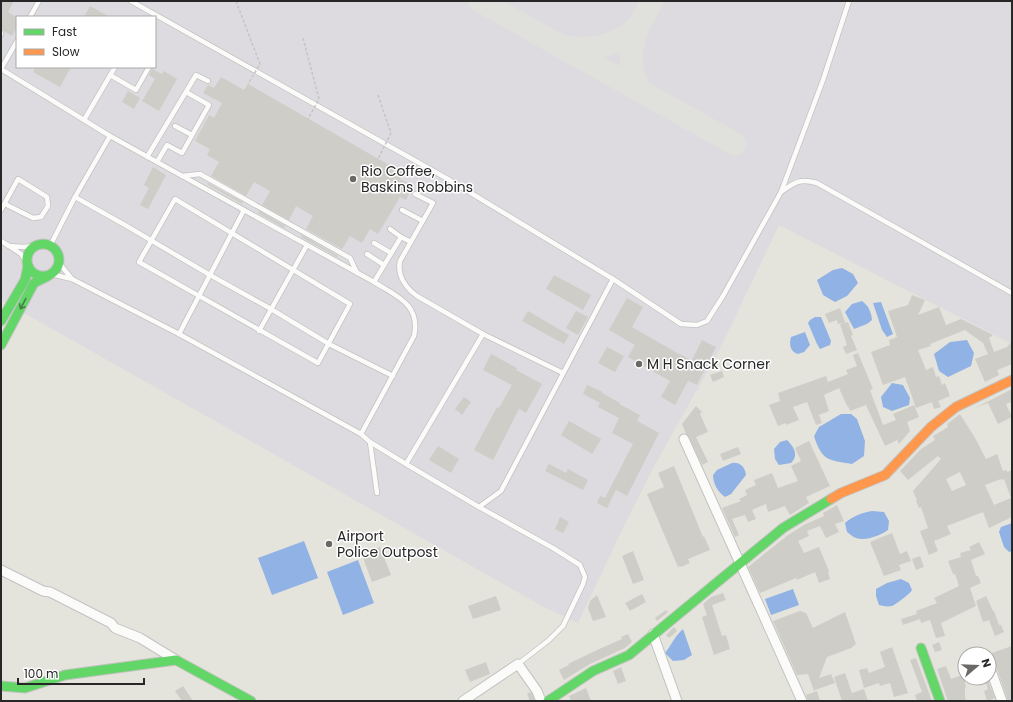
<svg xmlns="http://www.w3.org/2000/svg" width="1013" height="702" font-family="Poppins,sans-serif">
<rect width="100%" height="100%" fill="#e5e4dc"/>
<path fill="#dddbdf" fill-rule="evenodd" d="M1,1H1012V344L779,225L720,349L656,463L626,522L578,623L544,607L1,300ZM17,17H155V67H17Z"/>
<g fill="#91b2e5">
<path d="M842,268L853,274L858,283L847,296L835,302L823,295L817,280L833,270Z"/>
<path d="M862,301C869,306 871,312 872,320L867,324L854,329L845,312L852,304Z"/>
<path d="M881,302L893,334L887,337L882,330L873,303Z"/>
<path d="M815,317H821L831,341L830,345L820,349L817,344L808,323L810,320Z"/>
<path d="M805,332L810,345L804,352L798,354C790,352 789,344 791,337Z"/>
<path d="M967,340L974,353L971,366L948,377L939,371L934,354L950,342Z"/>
<path d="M892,383L903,385L910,398L909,405L892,411L883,407L881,397Z"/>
<path d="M841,414H851L857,419L865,441L864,456L852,464C828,460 822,461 814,436L819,427Z"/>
<path d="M787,440C794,447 799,455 791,463L779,465L775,459L774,449L780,442Z"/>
<path d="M732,463C740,462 745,467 746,475L731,494L725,497C718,492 713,484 713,475L717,470Z"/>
<path d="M872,511L884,512L889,521L888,530C879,536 866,541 856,538C853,537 850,534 847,532L845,523C853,516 861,513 872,511Z"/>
<path d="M1012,523V551L1009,552L1004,547L999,532L1001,527Z"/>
<path d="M304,541L318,578L272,595L258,558Z"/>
<path d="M358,560L374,603L343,615L327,572Z"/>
<path d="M901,579L909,583L912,590C910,594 896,604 892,606C887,607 883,606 879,605L876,596V589L887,583Z"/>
<path d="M793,589L799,605L771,615L765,599Z"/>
<path d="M683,629L692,655L684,660L673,661L665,653C672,644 675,636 683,629Z"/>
</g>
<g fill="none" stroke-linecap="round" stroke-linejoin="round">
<g stroke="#e0e0dc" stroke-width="23">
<path d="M480,1L735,144"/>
<path d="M639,24C630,49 626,70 643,93"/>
<path d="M567,47C591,52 625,44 640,23C644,16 648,8 652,1"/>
</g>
</g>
<g fill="#cecdc7" fill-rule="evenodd">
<path d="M1,1H14L8,12L17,18V27L12,36L1,29Z"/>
<path d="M90,6L110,17H84Z"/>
<path d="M36,67H71L60,87L33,72Z"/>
<path d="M152,69L162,74L164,71L177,79L159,111L142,101L155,79L149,75Z"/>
<path d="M221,77L244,90L248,84L403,173L400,179L413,186L406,200L400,197L378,234L370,229L362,243L350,236L342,249L306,229L313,216L296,206L289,220L262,205L270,191L254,182L246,196L211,176L219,162L207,155L210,149L195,141L209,115L214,118L222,103L203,93L208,85L214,88Z"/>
<path d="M128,91L140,98L134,109L122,102Z"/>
<path d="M153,167L166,175L148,209L140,205L149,188L144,185Z"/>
<path d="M208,183L243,202L242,204L207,184Z"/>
<path d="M259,211L285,226L284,228L258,213Z"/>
<path d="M302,235L338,256L337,257L301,237Z"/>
<path d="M554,275L591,295L583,310L546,289Z"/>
<path d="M912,295L925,300L918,315L939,307L946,325L961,319L993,335L989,338L994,352L1007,347L1012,341V364L997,370L999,375L985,382L975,359L988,354L983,343L965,330L930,344L931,346L918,350L926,370L933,367L936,377L939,376L942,385L945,383L950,396L938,401L941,407L934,409L932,402L916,408L905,377L883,385L871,352L890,345L889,340L897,337L888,311L908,305Z"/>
<path d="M627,298L643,307L632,327L679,354L692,360L702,340L716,347L697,385L688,381L675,405L661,397L670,381L628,357L635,345L609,330Z"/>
<path d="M840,308L845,322L838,324L837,320L829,323L825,314Z"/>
<path d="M528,311L569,335L564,344L522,321Z"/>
<path d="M576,311L588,317L578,335L566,328Z"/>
<path d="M845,322V323L848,322L853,335L851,336L857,350L846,354L843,347L847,345L840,324Z"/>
<path d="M607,347L624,356L615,372L598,363Z"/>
<path d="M858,353L873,389L870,390L883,425L896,420L893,414L914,405L919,417L907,422L910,431L899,444L897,440L885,446L866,405L850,411L848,406H847L839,388L824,395L829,411L819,415L822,423L816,425L807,402L793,407L799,420L786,425V423L778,426L769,405L780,401L778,393L826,376L828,382L848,374L846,370L857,366L853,355Z"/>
<path d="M491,354L517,368L516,370L542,384L526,413L519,409L493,460L474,450L497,407L499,408L512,385L483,370Z"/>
<path d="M722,371L724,377L713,382L710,375Z"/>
<path d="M587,385L603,392L602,393L620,403L619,404L640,415L637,421L659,433L627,496L616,490L607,508L597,503L600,496L605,498L633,444L612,433L619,418L598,407L600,403L583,394Z"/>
<path d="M1012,389V402L1006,404L1012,417L998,424L988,403L975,408Z"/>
<path d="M464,397L471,402L462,415L455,409Z"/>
<path d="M696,406L702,412L700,414L708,432L696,437L708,462L702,465L689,437L686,434L682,424Z"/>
<path d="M960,414L975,438L986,459L997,454L1003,471L1007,470V472L1012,470V517L989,528L983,512L947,526L951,534L934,541L938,551L929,555L920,531L928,528L921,507L919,508L916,501L917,500L913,491L941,459L938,456L908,480L900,471L921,449L935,440L933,436L935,435L948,427L947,424ZM960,472L966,485L952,491L946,479ZM1001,479V480L1004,479L1011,498L994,505L985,485Z"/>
<path d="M569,421L601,439L592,454L561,435Z"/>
<path d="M809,441L830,486L806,497L809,503L790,515L785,506L768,512L766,504L752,510L756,519L748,522L745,515L732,519L739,535L735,537L722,508L741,501L739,499L747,495L745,490L756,485L754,480L772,473L778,488L798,481L791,466L801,461L795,448Z"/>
<path d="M438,446L459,459L451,473L429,460Z"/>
<path d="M738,447L741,454L723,461L720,454Z"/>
<path d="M549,464L566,473L568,469L588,480L583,490L545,471Z"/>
<path d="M674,466L703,537L704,536L710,550L688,559L690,563L681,567V566L678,567L647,494L664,487L658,473Z"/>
<path d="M837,505L844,521L835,524L839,532L826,538L820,526L807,531L809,536L798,541L804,553L819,547L829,571L828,572L830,579L819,583L815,572L797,580L796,578L760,593L748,567L788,535L804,525L824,516L823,513Z"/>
<path d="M560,517L569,522L563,533L555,529Z"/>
<path d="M892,533L900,554L907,551L911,561L899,565L901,570L884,576L870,542Z"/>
<path d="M979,542L985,554L971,560L976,576H978L981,583L970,588L976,606L941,623L945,636L936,638L930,620L921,623L920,619L903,625L901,619L917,614L916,611L937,603L934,598L959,586L955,574H953L948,561L961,557L960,553L971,550L969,547Z"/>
<path d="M380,547L391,575L372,582L362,555Z"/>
<path d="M633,551L644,580L633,584L622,556Z"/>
<path d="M920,556L924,567L916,570L912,559Z"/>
<path d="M723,593L726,600L712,605L722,636L726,635L730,649L714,655L702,617L707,615L703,604L711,597Z"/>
<path d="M642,594L646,602L630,611L625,603Z"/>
<path d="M597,595L606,617L593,621L588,608L590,601Z"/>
<path d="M496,596L501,610L473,619L468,606Z"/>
<path d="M986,596L993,611H994L999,625H1001L1004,632L995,636L989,620L983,622L976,601Z"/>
<path d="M666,610L668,612L657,621L655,618Z"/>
<path d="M800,611L806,613L813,628L845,612L856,644L851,648L827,657L819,678L831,674L835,683L815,690L814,691L808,674L797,675L773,621Z"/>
<path d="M674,627L677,631L669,638L666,635Z"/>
<path d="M628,634L632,642L625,648L590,664L564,680L559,670L569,665L568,664L597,650L622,639L621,637Z"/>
<path d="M939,642L942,650L935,652L932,645Z"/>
<path d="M1012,646V701H1008L995,663L993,660L989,659V654Z"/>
<path d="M892,647L908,693L894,697L890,683L880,686L879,683L864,688L859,670L867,668L869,673L885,667L880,652Z"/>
<path d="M916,658L932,701H917L915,695L922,692L910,660Z"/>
<path d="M486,662L490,674L470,682L465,670Z"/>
<path d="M946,666L951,679L965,674V683L966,687L965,688V697L966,701H948L937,669Z"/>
<path d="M621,667L626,681L618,684L613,671Z"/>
<path d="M845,673L852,693L864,689L868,701H842L834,677Z"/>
<path d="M984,678H987L995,698L987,701L984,691L988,689Z"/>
<path d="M183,686L193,701H182L175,691Z"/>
<path d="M586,688L591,701H571L569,696Z"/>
<path d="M817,691L820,701H808L806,695Z"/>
<path d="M530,692L532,694L535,701H530L527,694Z"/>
</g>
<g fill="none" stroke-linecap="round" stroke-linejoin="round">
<g stroke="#c3c2c2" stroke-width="6">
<g id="lane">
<path d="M131,1L446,178L613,279L681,324L697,325L707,321L723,296L781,192C795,182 800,178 817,183L1012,293"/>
<path d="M30,17L39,1"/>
<path d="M1,34V33"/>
<path d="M1,69L110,136"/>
<path d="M1,69L17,41"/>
<path d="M110,75L136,90L149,67"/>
<path d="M84,120L115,67"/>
<path d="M175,126L192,135"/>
<path d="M147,157L196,75L208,81"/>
<path d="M157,162L167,145L182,153L209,105L186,92"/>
<path d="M182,176L200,174L350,258L357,273"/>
<path d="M781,192L823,80L849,1"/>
<path d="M415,194L433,203L400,261C397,276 405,287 417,296L483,334L563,373"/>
<path d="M75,197L125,225L210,275L271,309L329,344L393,376"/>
<path d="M175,199L350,304L318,363L139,262Z"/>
<path d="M1,210L18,179L47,197L48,206L41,217L33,218L5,204"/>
<path d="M402,210L423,221"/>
<path d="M390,229L401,237"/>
<path d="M1,241L9,246"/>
<path d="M374,243L391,253"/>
<path d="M50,246L75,197L110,136L374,282C396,296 421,304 414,336L361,434"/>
<path d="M367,254L384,265"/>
<path d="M27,263L21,254L9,246L23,247L36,246"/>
<path d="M51,274L72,279L59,263"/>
<path d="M72,279L179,334L361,434L370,442L406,464L479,507L501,491L613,279"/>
<path d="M374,282L401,237L411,242"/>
<path d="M259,331L307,245"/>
<path d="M179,334L244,210"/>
<path d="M370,442L377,493"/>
<path d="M406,464L483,334"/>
<path d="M479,507L553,548L580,565L585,577L583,584L563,626L549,640L518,664"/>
</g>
</g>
<g stroke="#c3c2c2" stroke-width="11">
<g id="street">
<path d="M684,439L802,701"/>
<path d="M1,570L43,591L50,592L111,623L115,628L140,638L176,660"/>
<path d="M653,634L677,701"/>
<path d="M989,665L1002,701"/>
<path d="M463,701L518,664L537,691L541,701"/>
</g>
</g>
<g stroke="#c3c2c2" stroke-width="11">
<g id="fast">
<circle cx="43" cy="260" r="16"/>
<path d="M1,321L25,280L28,266"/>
<path d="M1,345L34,283L48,276"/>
<path d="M921,648L940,701"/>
<path d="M1,686L25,688L65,675L176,660L251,701"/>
<path d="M548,701L593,671L629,655L783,528L831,499"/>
</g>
</g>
<g stroke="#c3c2c2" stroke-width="11">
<path id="slow" d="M831,499L841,493L885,475L931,427L956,407L1012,380"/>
</g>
<use href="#lane" stroke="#fbfbfa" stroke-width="4.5"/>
<use href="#street" stroke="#fbfbfa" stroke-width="9"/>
<use href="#fast" stroke="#63d668" stroke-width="9"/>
<use href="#slow" stroke="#ff974d" stroke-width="9"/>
<g stroke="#c4c4c3" stroke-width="1.5" stroke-dasharray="3 2" stroke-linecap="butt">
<path d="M236,1L260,64L248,84"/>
<path d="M303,38L319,99L308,119"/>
<path d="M378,95L391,133L378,159"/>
</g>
</g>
<defs><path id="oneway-shaft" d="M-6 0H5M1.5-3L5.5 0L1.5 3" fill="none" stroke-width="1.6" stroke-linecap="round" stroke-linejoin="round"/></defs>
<use stroke="#457e48" href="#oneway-shaft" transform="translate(23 304) rotate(118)"/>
<g fill="#6a6966" stroke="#fff" stroke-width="1.5">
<circle cx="353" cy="179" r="4"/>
<circle cx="639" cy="364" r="4"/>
<circle cx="329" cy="544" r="4"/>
</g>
<g text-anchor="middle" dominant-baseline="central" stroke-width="3" stroke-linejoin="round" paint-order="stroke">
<g font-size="14" fill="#272727" stroke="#fff" text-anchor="start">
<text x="361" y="171">Rio Coffee,<tspan x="361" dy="16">Baskins Robbins</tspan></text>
<text x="647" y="364">M H Snack Corner</text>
<text x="337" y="536">Airport<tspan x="337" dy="16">Police Outpost</tspan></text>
</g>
</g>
<rect width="1013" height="702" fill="none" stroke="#272727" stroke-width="4"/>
<rect x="16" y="16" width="140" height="52" fill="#ffffff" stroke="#a9a9a9"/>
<rect x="24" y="29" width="20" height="6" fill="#63d668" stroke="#a9a9a9"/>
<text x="52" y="36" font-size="12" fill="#272727">Fast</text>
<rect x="24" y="49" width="20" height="6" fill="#ff974d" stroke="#a9a9a9"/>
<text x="52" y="56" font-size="12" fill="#272727">Slow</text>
<g transform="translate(977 666) rotate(71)"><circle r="19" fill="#ffffff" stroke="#a9a9a9"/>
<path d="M0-3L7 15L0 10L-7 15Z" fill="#6a6966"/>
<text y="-6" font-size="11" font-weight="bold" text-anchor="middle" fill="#272727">N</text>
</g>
<path d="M18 678v6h126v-6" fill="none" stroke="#272727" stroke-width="2"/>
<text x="24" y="678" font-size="12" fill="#272727" stroke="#ffffff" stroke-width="3" paint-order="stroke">100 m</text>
</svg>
